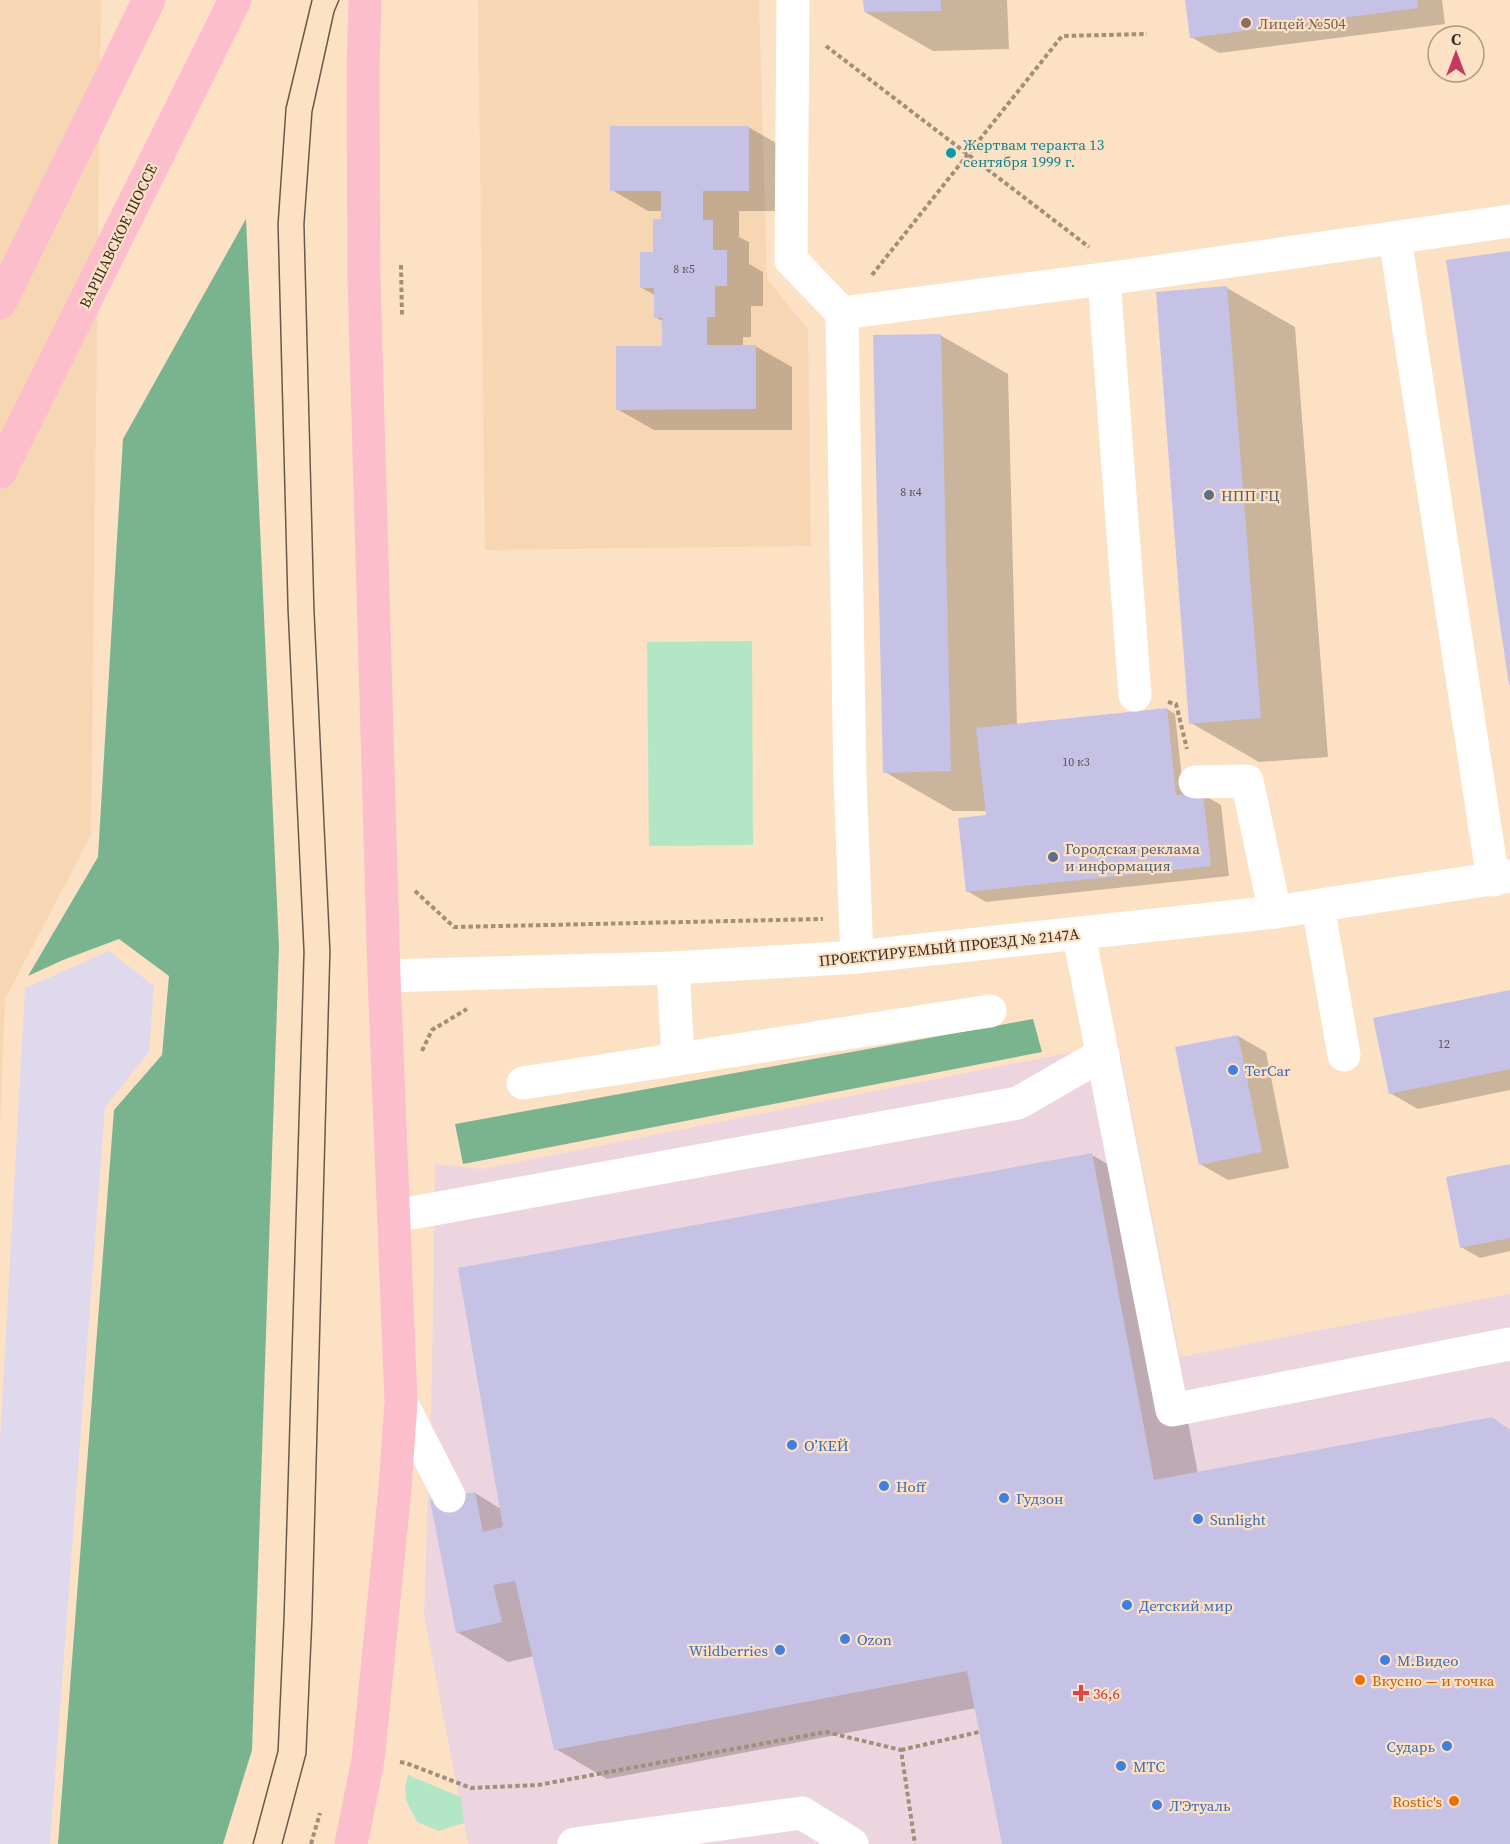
<svg xmlns="http://www.w3.org/2000/svg" width="1510" height="1844" font-family="'Source Serif 4',serif">
<rect width="100%" height="100%" fill="#fde1c4"/>
<path fill="#edd5df" d="M1118,1043L1180,1357L1510,1294V1844H468L424,1616L432,1374L435,1164L481,1169Z"/>
<path fill="#dfd9ee" d="M109,951L154,986L149,1052L105,1107L50,1844H0V1442L25,988Z"/>
<g fill="#f7d6b3">
<path d="M0,0H101L91,835L5,999L0,1129Z"/>
<path d="M478,0H759L767,279L808,329L811,546L485,550Z"/>
</g>
<g fill="#b3e6c4">
<path d="M752,641L753,845L649,846L647,642Z"/>
<path d="M408,1775L461,1797L464,1823L439,1831L417,1822L406,1800L405,1789Z"/>
</g>
<g fill="#7ab48f">
<path d="M246,219L279,947L252,1750L223,1844H58L114,1110L162,1055L169,976L119,939L63,960L28,976L98,857L123,439Z"/>
<path d="M1033,1019L1042,1052L463,1164L455,1124Z"/>
</g>
<g fill="#0003">
<path d="M865,0H1007L1009,49L933,51L865,12Z"/>
<path d="M1187,0H1442L1445,24L1219,53L1191,37Z"/>
<path d="M748,127L785,148V211H739V237L749,242V264L763,272V306H751V337H743V346H755L792,367V430H654L617,409L664,348V322L655,317V295L642,288L654,253L663,220V211H648L612,190Z"/>
<path d="M1227,288L1295,327L1328,757L1259,762L1191,723Z"/>
<path d="M940,335L1008,374L1017,726L1167,709L1175,714L1184,796L1202,794L1221,805L1229,876L986,902L967,891L988,817L987,811H953L885,772Z"/>
<path d="M1510,992V1090L1418,1109L1390,1093Z"/>
<path d="M1238,1036L1266,1052L1289,1168L1228,1180L1200,1164Z"/>
<path d="M1092,1155L1143,1185L1198,1474L1491,1419L1510,1430V1844H1003L976,1708L607,1779L556,1749L534,1656L508,1662L457,1632L475,1493L501,1509Z"/>
<path d="M1510,1165V1251L1480,1258L1461,1247Z"/>
</g>
<g fill="#c6c2e6">
<path d="M863,0H941V11L864,12Z"/>
<path d="M1185,0H1417L1418,8L1190,38Z"/>
<path d="M610,126H749V191H703V220H713V250H727V286H715V317H707V345H756V409L616,410V346H662V318H654V288H640V252H653V219H661V191H610Z"/>
<path d="M1510,251V685H1509L1446,260Z"/>
<path d="M1227,286L1261,718L1189,724L1156,292Z"/>
<path d="M941,334L951,771L883,773L873,335Z"/>
<path d="M1167,708L1176,795L1203,793L1211,866L966,892L958,818L986,815L976,728Z"/>
<path d="M1510,990V1069L1389,1094L1373,1018Z"/>
<path d="M1238,1035L1262,1152L1199,1165L1175,1047Z"/>
<path d="M1092,1153L1154,1480L1492,1417L1510,1430V1844H1002L967,1671L554,1750L515,1581L493,1585L502,1622L456,1633L430,1500L475,1492L483,1532L503,1527L458,1268Z"/>
<path d="M1510,1164V1238L1460,1248L1446,1177Z"/>
</g>
<g fill="none" stroke-linecap="round" stroke-linejoin="round">
<g stroke="#a28e79" stroke-width="4" stroke-dasharray="4.5 3" stroke-linecap="butt">
<path d="M826,46L1089,247"/>
<path d="M401,265L402,317"/>
<path d="M872,275L1062,36L1147,34"/>
<path d="M1168,702L1176,704L1187,749"/>
<path d="M415,891L454,927L823,919"/>
<path d="M422,1051L432,1030L467,1009"/>
<path d="M901,1750L979,1732"/>
<path d="M400,1762L406,1763L471,1788L538,1785L826,1732L901,1750L915,1844"/>
<path d="M311,1844L320,1813"/>
</g>
<g stroke="#fff" stroke-width="33">
<path d="M793,0L791,260L842,313L1134,275L1510,221"/>
<path d="M1395,238L1493,880"/>
<path d="M1104,279L1135,695"/>
<path d="M842,313L850,778L857,957"/>
<path d="M1195,782L1247,781L1275,912"/>
<path d="M1318,906L1344,1055"/>
<path d="M1079,935L1172,1410L1510,1344"/>
<path d="M673,968L678,1059"/>
<path d="M384,976L673,968L857,957L1275,912L1510,876"/>
<path d="M523,1083L990,1011"/>
<path d="M395,1216L1018,1103L1103,1054"/>
<path d="M401,1402L449,1496"/>
<path d="M574,1844L802,1813L852,1844"/>
</g>
<g stroke="#fcbecc" stroke-width="33">
<path d="M0,303L149,0"/>
<path d="M0,472L235,0"/>
<path d="M351,1844L368,1760L395,1489L401,1402L384,976L364,280L363,69L365,0"/>
</g>
<g stroke="#69594a" stroke-width="1.5">
<path d="M253,1844L278,1751L284,1618L304,952L288,610L278,224L286,108L312,0"/>
<path d="M282,1844L306,1754L312,1619L330,951L314,609L304,224L312,112L334,12L339,0"/>
</g>
</g>
<circle fill="#8d6e63" stroke="#fde1c4" stroke-width="2" cx="1246" cy="23" r="6"/>
<circle fill="#0f9aa8" stroke="#fde1c4" stroke-width="2" cx="951" cy="153" r="6"/>
<g fill="#5c6f8a" stroke="#fde1c4" stroke-width="2">
<circle cx="1209" cy="495" r="6"/>
<circle cx="1053" cy="857" r="6"/>
</g>
<g fill="#3f7fe0" stroke="#fde1c4" stroke-width="2">
<circle cx="1233" cy="1070" r="6"/>
<circle cx="792" cy="1445" r="6"/>
<circle cx="884" cy="1486" r="6"/>
<circle cx="1004" cy="1498" r="6"/>
<circle cx="1198" cy="1519" r="6"/>
<circle cx="1127" cy="1605" r="6"/>
<circle cx="845" cy="1639" r="6"/>
<circle cx="780" cy="1650" r="6"/>
<circle cx="1385" cy="1660" r="6"/>
<circle cx="1447" cy="1746" r="6"/>
<circle cx="1121" cy="1766" r="6"/>
<circle cx="1157" cy="1805" r="6"/>
</g>
<g fill="#e8710a" stroke="#fde1c4" stroke-width="2">
<circle cx="1360" cy="1680" r="6"/>
<circle cx="1454" cy="1801" r="6"/>
</g>
<path fill="#e0444e" stroke="#fde1c4" stroke-width="2" d="M1078 1684h6v6h6v6h-6v6h-6v-6h-6v-6h6z"/>
<g text-anchor="middle" dominant-baseline="central" stroke-width="4.5" stroke-linejoin="round" paint-order="stroke">
<g font-size="12" fill="#5c5253">
<text x="684" y="269">8 к5</text>
<text x="911" y="492">8 к4</text>
<text x="1076" y="762">10 к3</text>
<text x="1444" y="1044">12</text>
</g>
<g font-size="15" fill="#785e54" stroke="#fde1c4" text-anchor="start">
<text x="1258" y="23">Лицей №504</text>
</g>
<g font-size="15" fill="#0d838f" stroke="#fde1c4" text-anchor="start">
<text x="963" y="144">Жертвам теракта 13<tspan x="963" dy="17">сентября 1999 г.</tspan></text>
</g>
<g font-size="15" fill="#382d22" stroke="#fde1c4">
<text transform="translate(118 236) rotate(-64)">ВАРШАВСКОЕ ШОССЕ</text>
<text transform="translate(949 947) rotate(-6)">ПРОЕКТИРУЕМЫЙ ПРОЕЗД № 2147А</text>
</g>
<g font-size="15" fill="#4e5e75" stroke="#fde1c4" text-anchor="start">
<text x="1221" y="495">НПП ГЦ</text>
<text x="1065" y="848">Городская реклама<tspan x="1065" dy="17">и информация</tspan></text>
</g>
<g font-size="15" fill="#366cbe" stroke="#fde1c4" text-anchor="start">
<text x="1245" y="1070">TerCar</text>
<text x="804" y="1445">О’КЕЙ</text>
<text x="896" y="1486">Hoff</text>
<text x="1016" y="1498">Гудзон</text>
<text x="1210" y="1519">Sunlight</text>
<text x="1139" y="1605">Детский мир</text>
<text x="857" y="1639">Ozon</text>
<text x="768" y="1650" text-anchor="end">Wildberries</text>
<text x="1397" y="1660">М.Видео</text>
<text x="1435" y="1746" text-anchor="end">Сударь</text>
<text x="1133" y="1766">МТС</text>
<text x="1169" y="1805">Л'Этуаль</text>
</g>
<g font-size="15" fill="#c56008" stroke="#fde1c4" text-anchor="start">
<text x="1372" y="1680">Вкусно — и точка</text>
<text x="1442" y="1801" text-anchor="end">Rostic's</text>
</g>
<g font-size="15" fill="#be3a42" stroke="#fde1c4" text-anchor="start">
<text x="1093" y="1693">36,6</text>
</g>
</g>
<g transform="translate(1456 54)"><circle r="28" fill="#fde1c4" stroke="#ae9983" stroke-width="1.5"/>
<path d="M0-4.5L10 22L0 15L-10 22Z" fill="#c73860"/>
<text y="-9" font-size="16" font-weight="bold" text-anchor="middle" fill="#382d22">С</text>
</g>
</svg>
